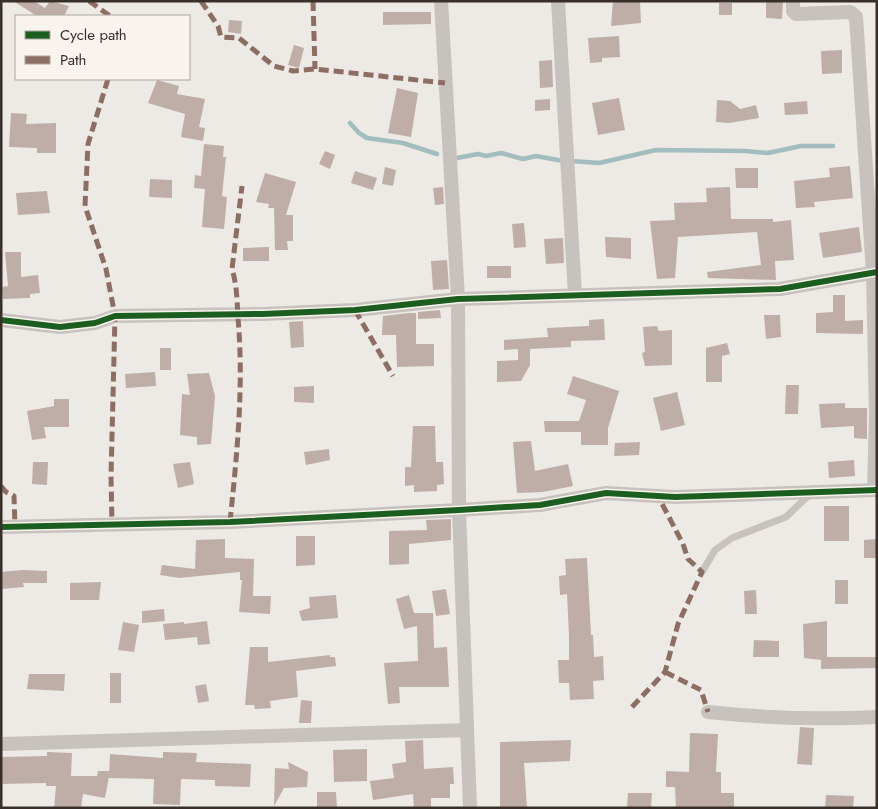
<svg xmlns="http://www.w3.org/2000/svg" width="878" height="809" font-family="Jost,sans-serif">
<rect width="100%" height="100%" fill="#ede9e4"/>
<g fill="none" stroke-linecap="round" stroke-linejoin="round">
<g stroke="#a1bdbd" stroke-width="4.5">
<path d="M350,123L359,133L367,138L403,143L437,154"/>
<path d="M457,158L478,154L486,156L501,153L523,159L536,156L558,160L599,163L656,150L745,151L768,153L801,146H833"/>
</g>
</g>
<g fill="#bfaea7">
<path d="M13,1H34L45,8L50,1L69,6L64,16H37Z"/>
<path d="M613,1H640L641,23L611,26Z"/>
<path d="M766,1H783L782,19L766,18Z"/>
<rect x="719" y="3" width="13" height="12"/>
<path d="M383,12H431V24L383,25Z"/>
<path d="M229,20L242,21L241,34L228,32Z"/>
<path d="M619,36L620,57L602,58V62L590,63L588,38Z"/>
<path d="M294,45L304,48L299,68L288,65Z"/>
<path d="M842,50V73L822,74L821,51Z"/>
<path d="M552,60L553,87L540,88L539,61Z"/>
<path d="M157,80L179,86L177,94L205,99L199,127L205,128L203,141L181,137L185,114L148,103Z"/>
<path d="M397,88L418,93L411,137L388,133Z"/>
<path d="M619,98L625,130L598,135L592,103Z"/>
<path d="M550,99V110L535,111V100Z"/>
<path d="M717,100L730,101L740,109L756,105L759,118L729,123L716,122Z"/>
<path d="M807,101L808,114L785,115L784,103Z"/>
<path d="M11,113L27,114L26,124L56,123V153H37V148L9,147Z"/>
<path d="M204,144L224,146L223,157H226L222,196L227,197L224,229L202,227L205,189L194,188L195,175L201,176Z"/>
<path d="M325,151L335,155L330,169L319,164Z"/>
<path d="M850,166L853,198L814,202L815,207L796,208L794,181L830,177L829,168Z"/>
<path d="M385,167L396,170L393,186L382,184Z"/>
<path d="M735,168H758V188H736Z"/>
<path d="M355,171L377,178L373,190L351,183Z"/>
<path d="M265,173L296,182L286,215H293V241H287L288,250H275L274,208H268L269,204L256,202Z"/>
<path d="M150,179L172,180V198L149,197Z"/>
<path d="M443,187L444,204L435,205L433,188Z"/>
<path d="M730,187L731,219H773V222L791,220L794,260L775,261L776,280L708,278L707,272L761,265L757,232L678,237L675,278L657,279L650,221L675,220L674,203L707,202L706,188Z"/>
<path d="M47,191L50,213L18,215L16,193Z"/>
<path d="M524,223L526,247L514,248L512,224Z"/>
<path d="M859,227L862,252L823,258L819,233Z"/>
<path d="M605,237L631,238V259L606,257Z"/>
<path d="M563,238L564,263L546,264L544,239Z"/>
<path d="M269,247V261H243V248Z"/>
<path d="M5,252H21V277L38,275L40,293L30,294V298L3,299L2,287L8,286Z"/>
<path d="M447,260L449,289L433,290L431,261Z"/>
<rect x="487" y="266" width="24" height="12"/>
<path d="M833,295H845V321L863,320V334L816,333V313L833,312Z"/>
<path d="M440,310L441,318L418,319V312Z"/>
<path d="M409,313H416V344H434V366L397,367L396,335H382L383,316Z"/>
<path d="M764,315H780L781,337L766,339Z"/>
<path d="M604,319L605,340L571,341V347L530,349V365L521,381L497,382V361L518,360V349L504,350V340L548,337L547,328L589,326V320Z"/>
<path d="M303,321L304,347L291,348L289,322Z"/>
<path d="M657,326L659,331L672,330V365L645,366L642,353L645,352L643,327Z"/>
<path d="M727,343L730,354L722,356V382H706V348Z"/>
<rect x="160" y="348" width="11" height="22"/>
<path d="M155,372L156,386L126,388L125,374Z"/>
<path d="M209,373L215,396L211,444L197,445V437L180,435L182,394L190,395L187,374Z"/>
<path d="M573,376L619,391L608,428V445H581V432H545L544,421H579L586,400L567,394Z"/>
<path d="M786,385H799L798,414H785Z"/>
<path d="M314,386V403L294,402V387Z"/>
<path d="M677,392L685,425L661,431L653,398Z"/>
<path d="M54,399H69V427H44L46,438L32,440L27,411L54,406Z"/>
<path d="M845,403V408H867V439L854,438V426L821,428L819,404Z"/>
<path d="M413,426H435L436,462H443L444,484L437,485V491L414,492V485L405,486V467H411Z"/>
<path d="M531,441L535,471L568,464L573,486L543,492L517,493L513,442Z"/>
<path d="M640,442L639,455L614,456L615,443Z"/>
<path d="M329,449L330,460L306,465L304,452Z"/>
<path d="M854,460L855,476L829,478L828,462Z"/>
<path d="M33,462H48L47,485L32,484Z"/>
<path d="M190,462L194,484L178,488L173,464Z"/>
<rect x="824" y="506" width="25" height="35"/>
<path d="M451,519V540L409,544V564L389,565V531L427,530L426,520Z"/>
<path d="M296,536H315V565L296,566Z"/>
<path d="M225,539V558L254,559L253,596H271L270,614L239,612L242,580H240V572L179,578L160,575L162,565L195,569L196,540Z"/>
<path d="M877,539V558H864V540Z"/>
<path d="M587,558L591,635H593L594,657L603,656L604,680L593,681L594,699L570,700L569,683H559L558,660H569V636L567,594L560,595L559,576L566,575L565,559Z"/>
<path d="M22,570L47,571V583H23L24,587L1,589V572Z"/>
<rect x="835" y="580" width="13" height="24"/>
<path d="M101,582L99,600H70V583Z"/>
<path d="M446,589L450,614L436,616L432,591Z"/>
<path d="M756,590L757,614H745L744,591Z"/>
<path d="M336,595L338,618L302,621L299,611L310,608L309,597Z"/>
<path d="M409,595L414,613H433L434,648L447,647L449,687H399L400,703L388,704L384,663L418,661L417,626L404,629L396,599Z"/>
<path d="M164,609L165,621L142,623V611Z"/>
<path d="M207,621L210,644L198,645L197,637L165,640L163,624L184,622V624Z"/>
<path d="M827,621V657H877V668L821,669V660L804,658L803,624Z"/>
<path d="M123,622L139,625L134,652L118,650Z"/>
<path d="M754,640L779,641V657H753Z"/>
<path d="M250,647H268V662L330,655V657H335L336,666L296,671L298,697L270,701L271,708L255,709L254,705H245Z"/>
<rect x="110" y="673" width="11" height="30"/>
<path d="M29,674H65L64,691L27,689Z"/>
<path d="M206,684L209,701L198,703L195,686Z"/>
<path d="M301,700L312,701L311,723H299Z"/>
<path d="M800,727L814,728L812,765L797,764Z"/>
<path d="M690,733L718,734L716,772H721V793H734V808H676L675,787H666V771L689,772Z"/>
<path d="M423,740L424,769L453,767L454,784H450V798H431V808H414L413,794L373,800L370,781L394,778L392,764L406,762L405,741Z"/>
<path d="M571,740L570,761L524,763L527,808H500V742Z"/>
<path d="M367,749V781L334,782L333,750Z"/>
<path d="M47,752L72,753L71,776H97L98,771H110L105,798L83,794L81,808H54L56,786H46V783L1,784V757L47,756Z"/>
<path d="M163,752L197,753L196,762L251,764L250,787L215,786V780L181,779L180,805L153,804L154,779L109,778L110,754L163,758Z"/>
<path d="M288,762L308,772L307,787L284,788L274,806L275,768L289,769Z"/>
<path d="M317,792H336L337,808H317Z"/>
<path d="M628,793H652L651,808H627Z"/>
<path d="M826,795L854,796L853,808H825Z"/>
</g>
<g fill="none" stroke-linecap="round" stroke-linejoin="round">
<path stroke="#c7c2bd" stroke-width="7" d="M702,572L715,550L732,538L786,517L810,494"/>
<g stroke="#c7c2bd" stroke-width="14">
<path d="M441,1L458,299L459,510L470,808"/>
<path d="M558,1L575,295"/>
<path d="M793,1V11L796,14L850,12L856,17L873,273L876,415L874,490"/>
<path d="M1,320L60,327L95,323L115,316L263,314L355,310L458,299L780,289L877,272"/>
<path d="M1,527L230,522L459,510L540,505L606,493L675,497L877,490"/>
<path d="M708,712C765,718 820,720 877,717"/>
<path d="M1,744L467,730"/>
</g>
<g stroke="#8d6e63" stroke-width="5" stroke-dasharray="10 5" stroke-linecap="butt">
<path d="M89,1L110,16"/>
<path d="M201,1L218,26L221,37L239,38L274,66L293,71L315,69L445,83"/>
<path d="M313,1L315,69"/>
<path d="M108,79L88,144L85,206L106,269L115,316L111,476L112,525"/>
<path d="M355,310L393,376"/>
<path d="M1,486L6,492L14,496L15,527"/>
<path d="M230,522C237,454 244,386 238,318C237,301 237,285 232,269L242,186"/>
<path d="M665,672L701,690L708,712"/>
<path d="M632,707L665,672L678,624L702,572L688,559L683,544L658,496"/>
</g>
<g stroke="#f9f3ed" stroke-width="9">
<g id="cycleway">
<path d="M1,320L60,327L95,323L115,316L263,314L355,310L458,299L780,289L877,272"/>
<path d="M1,527L230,522L459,510L540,505L606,493L675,497L877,490"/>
</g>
</g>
<use href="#cycleway" stroke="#1b5e20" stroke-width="6"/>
</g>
<rect width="878" height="809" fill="none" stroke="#382f2b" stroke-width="5"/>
<rect x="15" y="15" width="175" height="65" fill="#f9f3ed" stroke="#aca59f"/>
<rect x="25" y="31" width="25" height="8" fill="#1b5e20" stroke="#aca59f"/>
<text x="60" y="40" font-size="15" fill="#382f2b">Cycle path</text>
<rect x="25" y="56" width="25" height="8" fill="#8d6e63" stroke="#aca59f"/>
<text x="60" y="65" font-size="15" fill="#382f2b">Path</text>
</svg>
